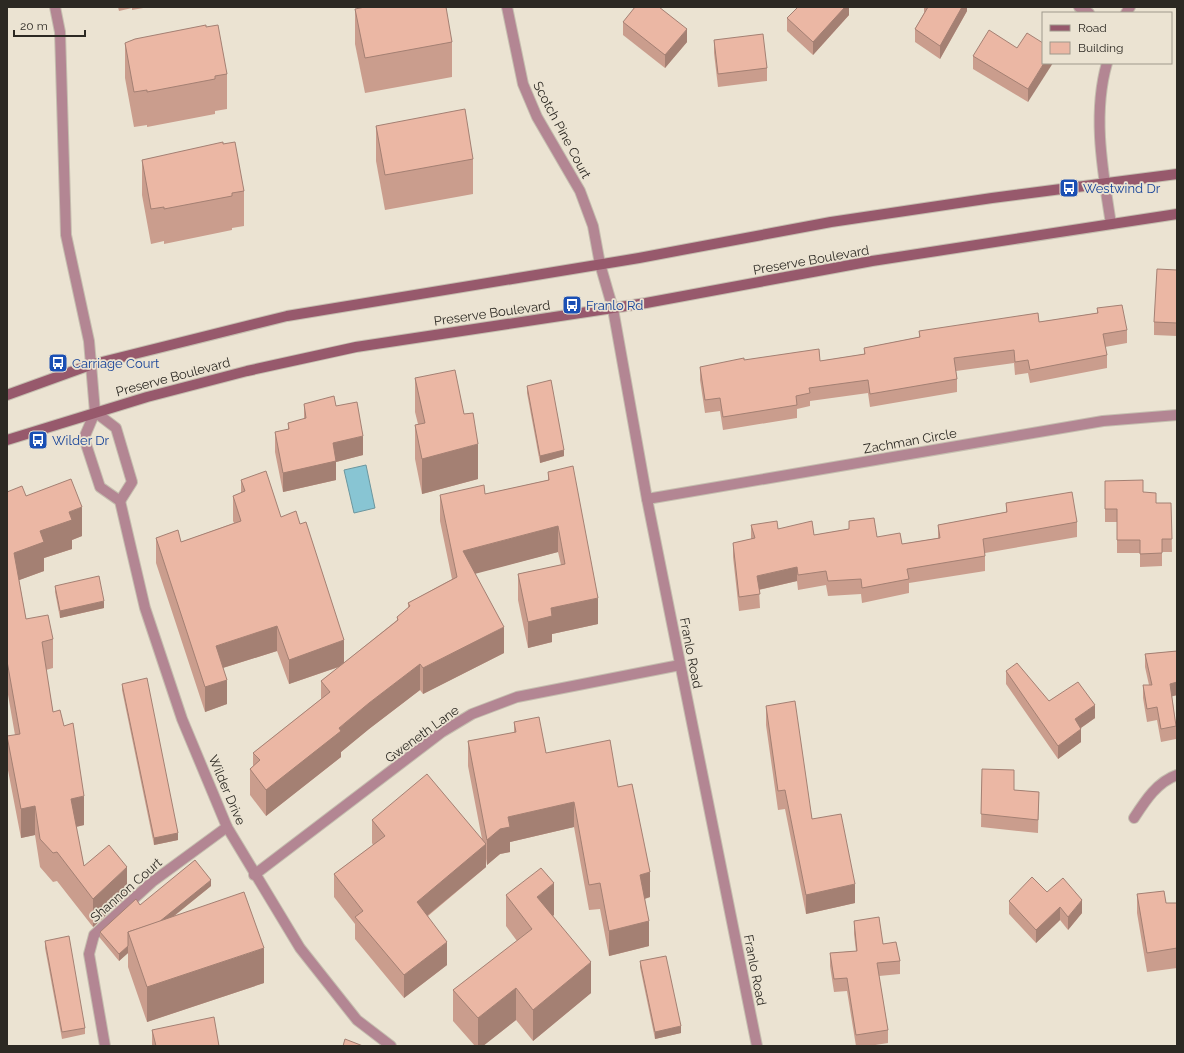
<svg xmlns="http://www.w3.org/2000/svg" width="1184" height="1053" font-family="Raleway,sans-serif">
<rect width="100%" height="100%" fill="#ebe3d2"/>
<path fill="#88c5d3" stroke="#6c969e" d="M366,465L375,508L354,513L344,470Z"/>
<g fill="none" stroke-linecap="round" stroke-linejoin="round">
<g stroke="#c5beaf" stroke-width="12">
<g id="street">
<path d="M55,7L60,32L66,235L89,341L95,412L84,438L100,487L120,501L145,608L182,719L227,827L300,948L357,1020L391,1046"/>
<path d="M507,7L523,84L537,117L580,191L593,226L600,264L613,309L647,499L757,1046"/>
<path d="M1079,7L1089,13"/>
<path d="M1126,13L1130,7"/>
<path d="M1107,63C1092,115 1103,172 1111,224"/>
<path d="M95,412L116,428L132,482L120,501"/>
<path d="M647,499L1103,421L1177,415"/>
<path d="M1134,818C1145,801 1157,782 1177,775"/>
<path d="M254,875L442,732L472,714L517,697L680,665"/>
<path d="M105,1046L89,954L94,935L152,882L227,827"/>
</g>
</g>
<g stroke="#c5beaf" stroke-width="12">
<g id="secondary">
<path d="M7,395L90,365L287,316L639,258L831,222L992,198L1177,174"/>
<path d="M7,440L147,397L247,371L356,347L646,303L872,261L1177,214"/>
</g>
</g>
<use href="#street" stroke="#b38693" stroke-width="10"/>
<use href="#secondary" stroke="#97596c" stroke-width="10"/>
</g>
<g fill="#ca9d8d">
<path d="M118,7H149L132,10V8L119,11Z"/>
<path d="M849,7V15L813,55L787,31V18Z"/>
<path d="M924,7H967V11L940,59L915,42V29L924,13Z"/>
<path d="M355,9L452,42V77L365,93L355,44Z"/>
<path d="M623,22L687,42L665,68L623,35Z"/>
<path d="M206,27L227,74V109L215,111V114L147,127V125L134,127L125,78V43Z"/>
<path d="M714,40L767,68V81L718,87L714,53Z"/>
<path d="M1043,43L1028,102L973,69V56L1017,48Z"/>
<path d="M376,126L473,159V194L385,210L376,161Z"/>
<path d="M223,144L244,191V226L232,228V230L164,244V241L151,244L142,195V160Z"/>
<path d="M1177,270V336L1154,335V322Z"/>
<path d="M1097,308L1127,330V343L1105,347L1107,355V368L1030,383L1028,373L1015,375L1014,363L956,371L957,379V392L870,407L868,393L810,401V406L797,409V418L723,430L720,411L705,413L700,380V367L744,360L820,361L864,354V348L919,337V331L1039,322L1097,313Z"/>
<path d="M415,378L478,479L422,494L415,459V425L418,424L415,412Z"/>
<path d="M527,386L564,456L540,463L527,393Z"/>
<path d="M304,404L336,406L363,455L336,462V480L283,492L275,452V432L288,430V423L304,419Z"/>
<path d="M548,472L598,624L552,634V642L528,648L518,600V574L561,565L558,552L475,573L504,653L423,694L420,690L369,729L341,752V757L266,816L250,795V769L253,766V753L321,699V681L339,667L289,684L277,651L223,668L227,704L205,712L156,563V538L181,542L234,523L233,521V496L241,493V480L281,517L300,524L344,663L397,620V617L408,608V603L452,579L440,521V495L485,494L548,480Z"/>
<path d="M7,492L26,496L82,536L72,540V549L44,558V571L19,580L26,619L53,639V668L46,670L53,712L84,825L76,827L84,866L127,896L93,927L57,881L53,882L40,867L35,835L21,838L7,765V736L15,735L7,689Z"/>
<path d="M1143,492L1156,503H1171L1172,552H1162V566L1140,567V553H1117V522H1105V509Z"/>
<path d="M1006,503L1077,522V537L985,553V571L909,583V593L862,603L861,594L828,596L826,585L798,590L797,581L759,590L760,608L739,611L733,557V543L751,539V525L814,535L849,529V521L877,537L902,544L938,538V525L1006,512Z"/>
<path d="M55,586L104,608L60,618L55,592Z"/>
<path d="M1177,651V695L1172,696L1176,726V739L1161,742L1157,720L1147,722L1143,698V685H1149L1145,667V654Z"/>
<path d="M1006,671L1049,701L1095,718L1081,728V742L1058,759L1006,684Z"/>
<path d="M122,684L178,840L154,845L122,690Z"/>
<path d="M766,706L812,819L855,903L806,914L785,809L778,810L766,725Z"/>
<path d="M514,722L546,753L618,787L650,897L645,899L649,946L609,956L600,909L589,910L574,827L510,842V852L500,854L487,865L486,859V867L428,916L447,965L404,998L355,939V924L334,897V874L373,845L372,843V820L482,839L468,766V741L514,733Z"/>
<path d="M982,769L1014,790L1039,792L1038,833L981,827Z"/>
<path d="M211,886L173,917L264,983L147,1022L128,967V953L119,961L100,938V932L140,905Z"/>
<path d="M1047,892L1082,913L1068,930L1060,920L1036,943L1009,914V901Z"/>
<path d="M1137,894L1166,903H1177V968L1147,972L1137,913Z"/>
<path d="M506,895L554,915L553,916L591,993L533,1041L516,1020L483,1046H475L453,1021V990L517,941L506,926Z"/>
<path d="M854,921L883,944L900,961V974L879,976L888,1030V1043L869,1046H856L847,991L834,992L830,966V953L856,951L854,934Z"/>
<path d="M45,941L85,1028V1034L62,1039L45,948Z"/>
<path d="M640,961L681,1033L655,1039L640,967Z"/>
<path d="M152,1030L219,1046H152Z"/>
</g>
<g fill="#a48073">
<path d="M844,7H849V15L813,55V42Z"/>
<path d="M962,7H967V11L940,59V46Z"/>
<path d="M687,29V42L665,68V55Z"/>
<path d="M1044,63H1053L1028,102V89Z"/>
<path d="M363,436V455L336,462V480L283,492V473L333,443Z"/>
<path d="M478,444V479L422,494V459Z"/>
<path d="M564,450V456L540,463V456Z"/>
<path d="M82,507V536L72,540V549L44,558V571L14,582V553L40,531L69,512Z"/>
<path d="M558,526V552L463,577V551Z"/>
<path d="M797,567V581L757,590V576Z"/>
<path d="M598,598V624L552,634V642L528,648V622L551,608Z"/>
<path d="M104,601V608L60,618V611Z"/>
<path d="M277,626V651L216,670V646Z"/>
<path d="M504,627V653L423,694V668Z"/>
<path d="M344,640V665L289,684V660Z"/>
<path d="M420,664V690L369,729L341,752V757L266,816V790L369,703Z"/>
<path d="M227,680V704L205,712V687Z"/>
<path d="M1177,682V695L1170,697V684Z"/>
<path d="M1095,705V718L1075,732V719Z"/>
<path d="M1081,729V742L1058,759V746Z"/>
<path d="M84,796V825L71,828V799Z"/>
<path d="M574,802V827L510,842V852L500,854L487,865V840L508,817Z"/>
<path d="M35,806V835L21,838V809Z"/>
<path d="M178,833V840L154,845V838Z"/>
<path d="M486,844V867L417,924V902Z"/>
<path d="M127,867V896L93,927V899Z"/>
<path d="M650,872V897L640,900V875Z"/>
<path d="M211,880V886L134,948L132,943Z"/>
<path d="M554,883V915L537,928V897Z"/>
<path d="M855,884V903L806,914V895Z"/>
<path d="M1082,900V913L1068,930V917Z"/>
<path d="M1060,907V920L1036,943V930Z"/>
<path d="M649,921V946L609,956V931Z"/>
<path d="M447,942V965L404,998V975Z"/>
<path d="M128,946V953L119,961V954Z"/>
<path d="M264,948V983L147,1022V987Z"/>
<path d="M591,962V993L533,1041V1010Z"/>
<path d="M516,988V1020L483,1046H478V1018Z"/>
<path d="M681,1026V1033L655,1039V1032Z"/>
</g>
<g fill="#ebb7a4" stroke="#a48073">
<path d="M365,7H446L452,42L365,58L355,9Z"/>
<path d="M635,7H659L687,29L665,55L623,22Z"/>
<path d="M798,7H845L813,42L787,18Z"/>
<path d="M928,7H962L940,46L915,29Z"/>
<path d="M206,25V27L218,25L227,74L215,76V79L147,92V90L134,92L125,43L135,39Z"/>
<path d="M989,30L1017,48L1027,33L1043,43V63H1044L1028,89L973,56Z"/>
<path d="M763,34L767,68L718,74L714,40Z"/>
<path d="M465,109L473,159L385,175L376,126Z"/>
<path d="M223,142V144L235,142L244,191L232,193V196L164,209V207L151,209L142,160Z"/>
<path d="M1157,269L1177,270V323L1154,322Z"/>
<path d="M1122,305L1127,330L1103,334L1107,355L1030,370L1028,360L1015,362L1014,350L954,358L957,379L870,394L868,380L809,388L810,393L796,396L797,405L723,417L720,398L705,400L700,367L744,358V360L819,349L820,361L865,354L864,348L920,337L919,331L1038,313L1039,322L1098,313L1097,308Z"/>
<path d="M455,370L464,414L473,413L478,444L422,459L415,425L425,423L415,378Z"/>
<path d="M551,380L564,450L540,456L527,386Z"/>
<path d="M334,396L336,406L357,402L363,436L333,443L336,461L283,473L275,432L289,429L288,423L306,418L304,404Z"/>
<path d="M573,466L598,598L551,608L552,616L528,622L518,574L565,564L558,526L463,551L504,627L423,668L420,664L369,703L339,728L341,731L266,790L250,769L260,760L253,753L330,692L321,681L398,620L397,617L410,606L408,603L457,577L440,495L484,485L485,494L549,480L548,472Z"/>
<path d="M266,471L281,517L296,511L300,524L306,522L344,640L289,660L277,626L216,646L227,680L205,687L156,538L178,530L181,542L241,521L233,496L245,491L241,480Z"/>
<path d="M71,479L82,507L69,512L72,520L40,531L44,542L14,553L26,619L48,615L53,639L42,642L53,712L60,710L64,726L73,723L84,796L71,799L84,866L109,845L127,867L93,899L57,852L53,853L40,839L35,806L21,809L7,736L20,734L7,661V492L22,486L26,496Z"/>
<path d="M1143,480V492L1156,493V503H1171L1172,539H1162V553L1140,554V540H1117V509H1105V481Z"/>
<path d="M1072,492L1077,522L983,539L985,556L907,569L909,579L862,588L861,579L828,581L826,571L798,575L797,567L757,576L760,594L739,597L733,543L755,538L751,525L777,521L778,529L812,521L814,535L849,529V521L874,518L877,537L900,533L902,544L940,538L938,525L1007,512L1006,503Z"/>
<path d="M99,576L104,601L60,611L55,586Z"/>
<path d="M1177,651V682L1170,684L1176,726L1161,729L1157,707L1147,709L1143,685H1152L1145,654Z"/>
<path d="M1017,663L1049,701L1078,682L1095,705L1075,719L1081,729L1058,746L1006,671Z"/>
<path d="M147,678L178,833L154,838L122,684Z"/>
<path d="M795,701L812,819L841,814L855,884L806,895L785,790L778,791L766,706Z"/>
<path d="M539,717L546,753L610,740L618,787L632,784L650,872L640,875L649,921L609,931L600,883L589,885L574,802L508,817L510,827L500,829L487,840L468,741L516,732L514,722Z"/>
<path d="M982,769L1014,770V790L1039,792L1038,820L981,814Z"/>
<path d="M427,774L486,844L417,902L447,942L404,975L355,917L363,911L334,874L385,836L372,820Z"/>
<path d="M195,860L211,880L159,922L128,932V946L119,954L100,932L136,899L140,905Z"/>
<path d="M541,868L554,883L537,897L591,962L533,1010L516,988L478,1018L453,990L532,929L506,895Z"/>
<path d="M1032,877L1047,892L1063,878L1082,900L1068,917L1060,907L1036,930L1009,901Z"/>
<path d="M1164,891L1166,903H1177V948L1147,953L1137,894Z"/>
<path d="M244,892L264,948L147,987L128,932Z"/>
<path d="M879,917L883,944L896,942L900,961L877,963L888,1030L856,1035L847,978L834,979L830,953L857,951L854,921Z"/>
<path d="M69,936L85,1028L62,1032L45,941Z"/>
<path d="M666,956L681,1026L655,1032L640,961Z"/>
<path d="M214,1017L219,1046H156L152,1030Z"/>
<path d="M345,1039L363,1046H343Z"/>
</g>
<defs>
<g id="bus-square" transform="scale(1)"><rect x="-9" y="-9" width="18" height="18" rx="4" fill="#1a4fb4" stroke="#ebe3d2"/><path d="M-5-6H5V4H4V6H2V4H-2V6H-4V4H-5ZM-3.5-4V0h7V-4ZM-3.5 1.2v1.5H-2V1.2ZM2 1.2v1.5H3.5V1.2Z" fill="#fff"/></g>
</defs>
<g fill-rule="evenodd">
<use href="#bus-square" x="1069" y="188"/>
<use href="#bus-square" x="572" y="305"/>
<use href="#bus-square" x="58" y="363"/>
<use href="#bus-square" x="38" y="440"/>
</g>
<g text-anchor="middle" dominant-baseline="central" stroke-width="3.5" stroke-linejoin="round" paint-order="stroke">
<g font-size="13" fill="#2c2923" stroke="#ebe3d2">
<text transform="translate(562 130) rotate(62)">Scotch Pine Court</text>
<text transform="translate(811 260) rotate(-10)">Preserve Boulevard</text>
<text transform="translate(492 313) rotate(-8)">Preserve Boulevard</text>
<text transform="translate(173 377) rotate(-15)">Preserve Boulevard</text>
<text transform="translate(910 441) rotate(-10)">Zachman Circle</text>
<text transform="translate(691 653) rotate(79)">Franlo Road</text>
<text transform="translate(422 734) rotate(-36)">Gweneth Lane</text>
<text transform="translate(227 790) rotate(67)">Wilder Drive</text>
<text transform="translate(126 890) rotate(-41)">Shannon Court</text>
<text transform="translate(755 970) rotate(79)">Franlo Road</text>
</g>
<g font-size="13" fill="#164399" stroke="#ebe3d2" text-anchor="start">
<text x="1083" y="188">Westwind Dr</text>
<text x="586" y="305">Franlo Rd</text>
<text x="72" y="363">Carriage Court</text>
<text x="52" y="440">Wilder Dr</text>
</g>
</g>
<rect width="1184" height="1053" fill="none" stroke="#2c2923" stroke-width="16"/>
<rect x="1042" y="12" width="130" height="52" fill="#ebe3d2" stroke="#9f998c"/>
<rect x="1050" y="25" width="20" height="6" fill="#97596c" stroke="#9f998c"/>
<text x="1078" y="32" font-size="12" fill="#2c2923">Road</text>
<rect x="1050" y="42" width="20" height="12" fill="#ebb7a4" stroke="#9f998c"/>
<text x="1078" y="52" font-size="12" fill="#2c2923">Building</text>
<path d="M14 30v6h71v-6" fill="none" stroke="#2c2923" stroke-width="2"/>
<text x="20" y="30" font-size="12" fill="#2c2923" stroke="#ebe3d2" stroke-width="3" paint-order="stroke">20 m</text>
</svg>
